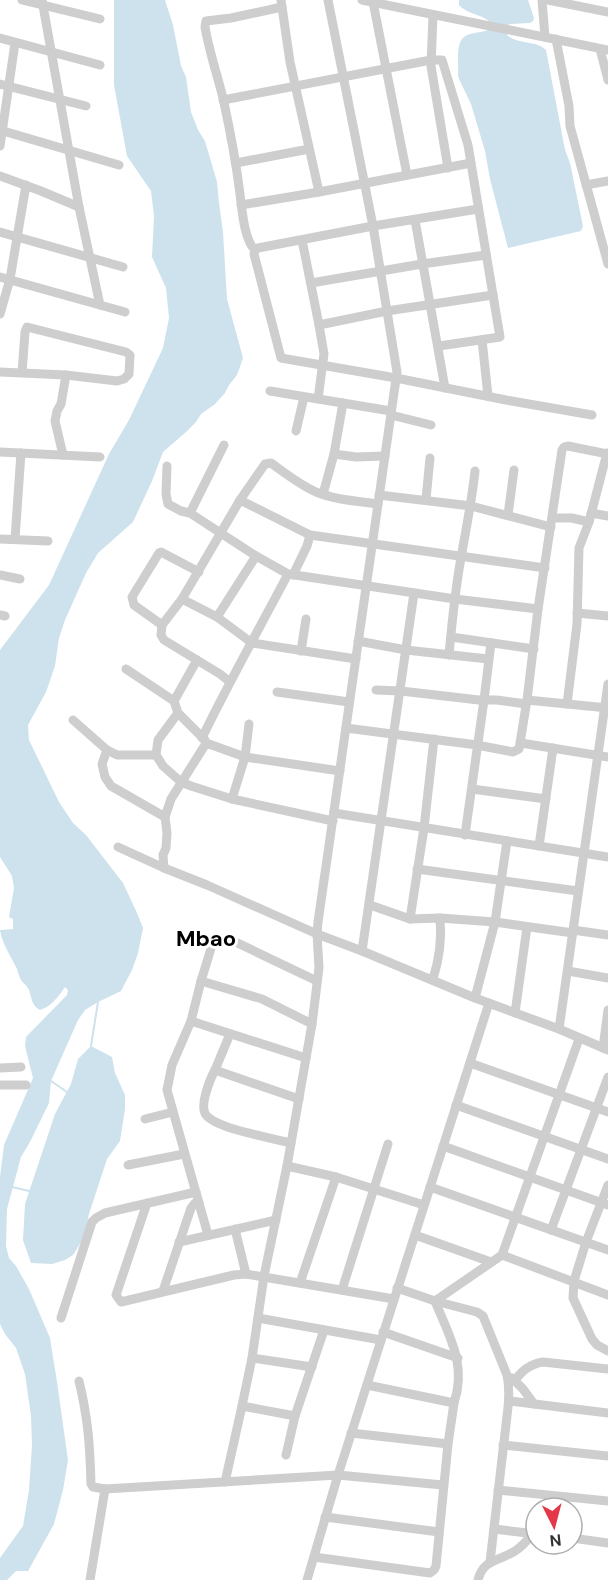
<svg xmlns="http://www.w3.org/2000/svg" width="608" height="1580" font-family="'DM Sans',sans-serif">
<rect width="100%" height="100%" fill="#fff"/>
<g fill="#cde2ed">
<path d="M114,0H165L173,25L181,66L186,77L191,112L198,130L205,141L217,182L219,203L223,232L227,299L243,358L237,375L229,385L225,393L215,404L201,414L196,422L186,432L163,452L152,481L133,522L98,553L86,573L65,620L59,638L55,666L46,692L28,725L29,740L59,802L73,823L86,835L123,883L137,913L143,928L138,953L132,970L121,991L98,1002L85,1010L78,1020L51,1081L49,1103L30,1142L21,1157L7,1209L6,1246L9,1258L16,1266L29,1289L50,1338L57,1382L68,1460L63,1490L54,1524L28,1571H16L7,1580H0V1558L23,1526L29,1490L32,1445L31,1416L25,1374L16,1348L5,1334L0,1324V1177L4,1145L33,1078L25,1046L26,1037L67,995L68,990L65,987C58,997 52,1006 40,1010C31,1005 32,998 29,990C27,985 22,983 20,978C19,976 18,972 17,969C11,956 2,944 0,930L13,929V919L9,917L14,888L12,876L0,857V650L49,585L109,454L129,420L163,348L169,318L166,288L152,257L154,216L151,191L127,156L114,85Z"/>
<path d="M459,0H528L534,18L533,21L530,23L510,24L508,25L507,35C518,45 535,40 546,50L565,150L570,163L583,226L581,231L508,248L490,179L485,151L471,104L459,79L458,75C459,65 455,44 464,37C470,32 481,33 488,30L489,21C480,14 467,14 459,5Z"/>
<path d="M91,1046L112,1057L115,1073L125,1095V1109L120,1141L107,1159L89,1214L85,1236L73,1255L65,1260L52,1264L31,1263L23,1240L25,1204L55,1114L71,1084L78,1059Z"/>
</g>
<g fill="none" stroke-linecap="round" stroke-linejoin="round">
<g stroke="#cde2ed" stroke-width="2">
<path d="M91,1046L98,1002"/>
<path d="M51,1081L67,1092"/>
<path d="M12,1187L29,1191"/>
</g>
<g stroke="#cecece" stroke-width="9">
<path d="M22,0L100,19"/>
<path d="M42,0L79,207L100,305"/>
<path d="M281,0L290,62L319,192"/>
<path d="M362,0L608,50"/>
<path d="M542,0L545,37"/>
<path d="M548,0L608,12"/>
<path d="M373,2L407,175"/>
<path d="M282,7L231,18L206,21L205,27C209,51 217,74 223,98C230,130 236,162 240,194C242,209 244,240 255,250L254,254L281,358L396,378L506,400L592,415"/>
<path d="M433,15L431,66L448,168"/>
<path d="M0,38L100,65"/>
<path d="M556,39L569,106L570,126L608,264"/>
<path d="M600,49L608,80"/>
<path d="M0,84L86,106"/>
<path d="M223,100L431,60H442L468,145L500,337L439,346"/>
<path d="M0,130L119,165"/>
<path d="M0,146L15,43"/>
<path d="M236,163L309,149"/>
<path d="M0,176L41,191L79,207"/>
<path d="M586,185L608,181"/>
<path d="M241,205L319,192L471,163"/>
<path d="M415,220L445,388"/>
<path d="M0,232L123,267"/>
<path d="M302,240L319,325L324,354L318,399"/>
<path d="M255,250L258,248L373,226L478,209"/>
<path d="M0,277L125,312"/>
<path d="M311,283L422,264L486,255"/>
<path d="M0,314L10,279L26,185"/>
<path d="M319,325L387,311L493,295"/>
<path d="M482,340L488,396"/>
<path d="M0,372L66,375L117,381L124,379L129,374L130,355L126,352L27,327L25,332L22,373"/>
<path d="M270,391L391,411"/>
<path d="M391,415L431,425"/>
<path d="M296,431L304,397"/>
<path d="M0,452L100,457"/>
<path d="M334,454L356,457L385,456"/>
<path d="M63,455L55,421L57,411L61,404L66,375"/>
<path d="M167,466L166,494L168,504L181,511L190,513L256,556L288,574L455,599L538,609"/>
<path d="M323,494L334,454L343,403"/>
<path d="M379,495L471,506L551,527"/>
<path d="M426,499L430,458"/>
<path d="M240,500L310,535L545,568"/>
<path d="M190,513L224,445"/>
<path d="M591,513L608,516"/>
<path d="M508,515L514,470"/>
<path d="M553,518H572L589,522"/>
<path d="M0,539L48,541"/>
<path d="M15,539L21,453"/>
<path d="M0,575L20,579"/>
<path d="M293,575L307,546L310,535"/>
<path d="M182,599L217,617L252,643L356,659"/>
<path d="M577,613L608,616"/>
<path d="M0,615L5,616"/>
<path d="M217,617L256,556"/>
<path d="M162,625L134,605L132,597L159,553L161,552L199,572"/>
<path d="M451,637L534,649"/>
<path d="M358,641L406,650L488,659"/>
<path d="M301,651L306,619"/>
<path d="M449,655C452,622 455,590 461,558C466,529 472,500 475,471"/>
<path d="M197,660L174,701L178,713L205,740"/>
<path d="M126,669L174,701"/>
<path d="M230,682L220,674L164,640L161,635L162,625L182,599L240,500L265,464L271,463C285,473 300,485 316,492C336,500 357,501 378,504"/>
<path d="M376,690L401,691L479,700H497L526,704"/>
<path d="M277,692L349,702"/>
<path d="M527,700L608,708"/>
<path d="M567,704L577,624L579,548L589,522L607,453"/>
<path d="M178,713L158,740L156,755L163,766L181,782L191,786L232,799L333,821"/>
<path d="M73,720L107,750L117,755H156"/>
<path d="M346,728L477,745L513,752L519,749L527,700L538,609L562,450L564,447L568,446L608,454"/>
<path d="M202,738C229,682 259,629 288,574"/>
<path d="M521,743L608,757"/>
<path d="M107,750L102,764L105,777L111,786L165,817"/>
<path d="M472,789L546,799"/>
<path d="M232,799L245,757L249,724"/>
<path d="M334,813L608,857"/>
<path d="M465,835L484,700L491,643"/>
<path d="M539,846L553,748"/>
<path d="M118,847L164,868L207,885L317,934L362,951L475,998L559,1029L608,1050"/>
<path d="M164,868L163,855L166,848L167,833L165,817L171,799L205,745L209,744L245,757L340,771"/>
<path d="M417,869L578,891"/>
<path d="M370,905L410,919L440,918L495,922L573,933"/>
<path d="M410,919L424,828L434,739"/>
<path d="M573,930L608,935"/>
<path d="M362,951L414,593"/>
<path d="M568,971L608,978"/>
<path d="M433,979C439,960 442,939 440,918"/>
<path d="M201,981L262,999L312,1024"/>
<path d="M475,998L495,922L507,841"/>
<path d="M515,1013L527,927"/>
<path d="M191,1021L306,1058"/>
<path d="M559,1029L608,684"/>
<path d="M603,1048L608,1010"/>
<path d="M470,1063L608,1112"/>
<path d="M0,1068L21,1067"/>
<path d="M215,1070L230,1034"/>
<path d="M0,1085H26"/>
<path d="M456,1105L608,1159"/>
<path d="M145,1119L173,1112"/>
<path d="M291,1143C272,1138 217,1129 206,1115C199,1106 210,1079 215,1070L299,1099"/>
<path d="M443,1146L608,1205"/>
<path d="M128,1165L184,1154"/>
<path d="M287,1166L336,1177L424,1205"/>
<path d="M608,1185L586,1242L574,1281L573,1298L592,1339L597,1345L608,1351"/>
<path d="M430,1187L608,1250"/>
<path d="M147,1203L116,1295L121,1302L234,1275L246,1274L394,1299"/>
<path d="M235,1229L246,1274"/>
<path d="M551,1230L608,1077"/>
<path d="M208,1235L167,1090L172,1065L191,1021L201,981L213,942L227,938L317,981"/>
<path d="M415,1235L491,1262"/>
<path d="M179,1242L276,1220"/>
<path d="M502,1255L579,1039"/>
<path d="M300,1283L336,1177"/>
<path d="M397,1288L435,1301L477,1312L483,1316L507,1375C510,1389 509,1402 507,1416L490,1562"/>
<path d="M342,1290L388,1144"/>
<path d="M163,1291L191,1208L195,1203L199,1202"/>
<path d="M435,1301L502,1255L608,1295"/>
<path d="M61,1318L92,1222L96,1218L105,1213L196,1192"/>
<path d="M258,1318L381,1340"/>
<path d="M383,1332L458,1358"/>
<path d="M252,1358L312,1367"/>
<path d="M512,1378L523,1389L534,1404"/>
<path d="M515,1380C523,1370 530,1364 543,1362L608,1369"/>
<path d="M79,1381C88,1418 90,1446 91,1484L93,1487L105,1489L338,1475L443,1485"/>
<path d="M367,1385L454,1403C467,1364 449,1336 435,1301"/>
<path d="M510,1401L608,1413"/>
<path d="M295,1416L324,1330"/>
<path d="M351,1433L448,1444"/>
<path d="M503,1445L608,1456"/>
<path d="M286,1455L295,1416L242,1406L252,1358L264,1276L287,1166L312,1024L319,968L317,934L318,922L397,372L373,226L328,0"/>
<path d="M225,1482L242,1406"/>
<path d="M498,1490L608,1501"/>
<path d="M325,1517L439,1532"/>
<path d="M494,1529L536,1534"/>
<path d="M572,1538L608,1543"/>
<path d="M314,1557L430,1573L434,1570L436,1566L448,1444L454,1403"/>
<path d="M90,1580L105,1489"/>
<path d="M307,1580L338,1475L489,1003"/>
<path d="M478,1580C483,1559 500,1561 515,1551C523,1546 527,1541 533,1533"/>
</g>
</g>
<g text-anchor="middle" dominant-baseline="central" stroke-width="6" stroke-linejoin="round" paint-order="stroke">
<g font-size="22" font-weight="bold" fill="#000" stroke="#fff">
<text x="206" y="938">Mbao</text>
</g>
</g>
<g transform="translate(554 1526) rotate(174)"><circle r="28" fill="#ffffff" stroke="#adadad" stroke-width="1.5"/>
<path d="M0-4.5L10 22L0 15L-10 22Z" fill="#e5374a"/>
<text y="-9" font-size="16" font-weight="bold" text-anchor="middle" fill="#313131">N</text>
</g>
</svg>
